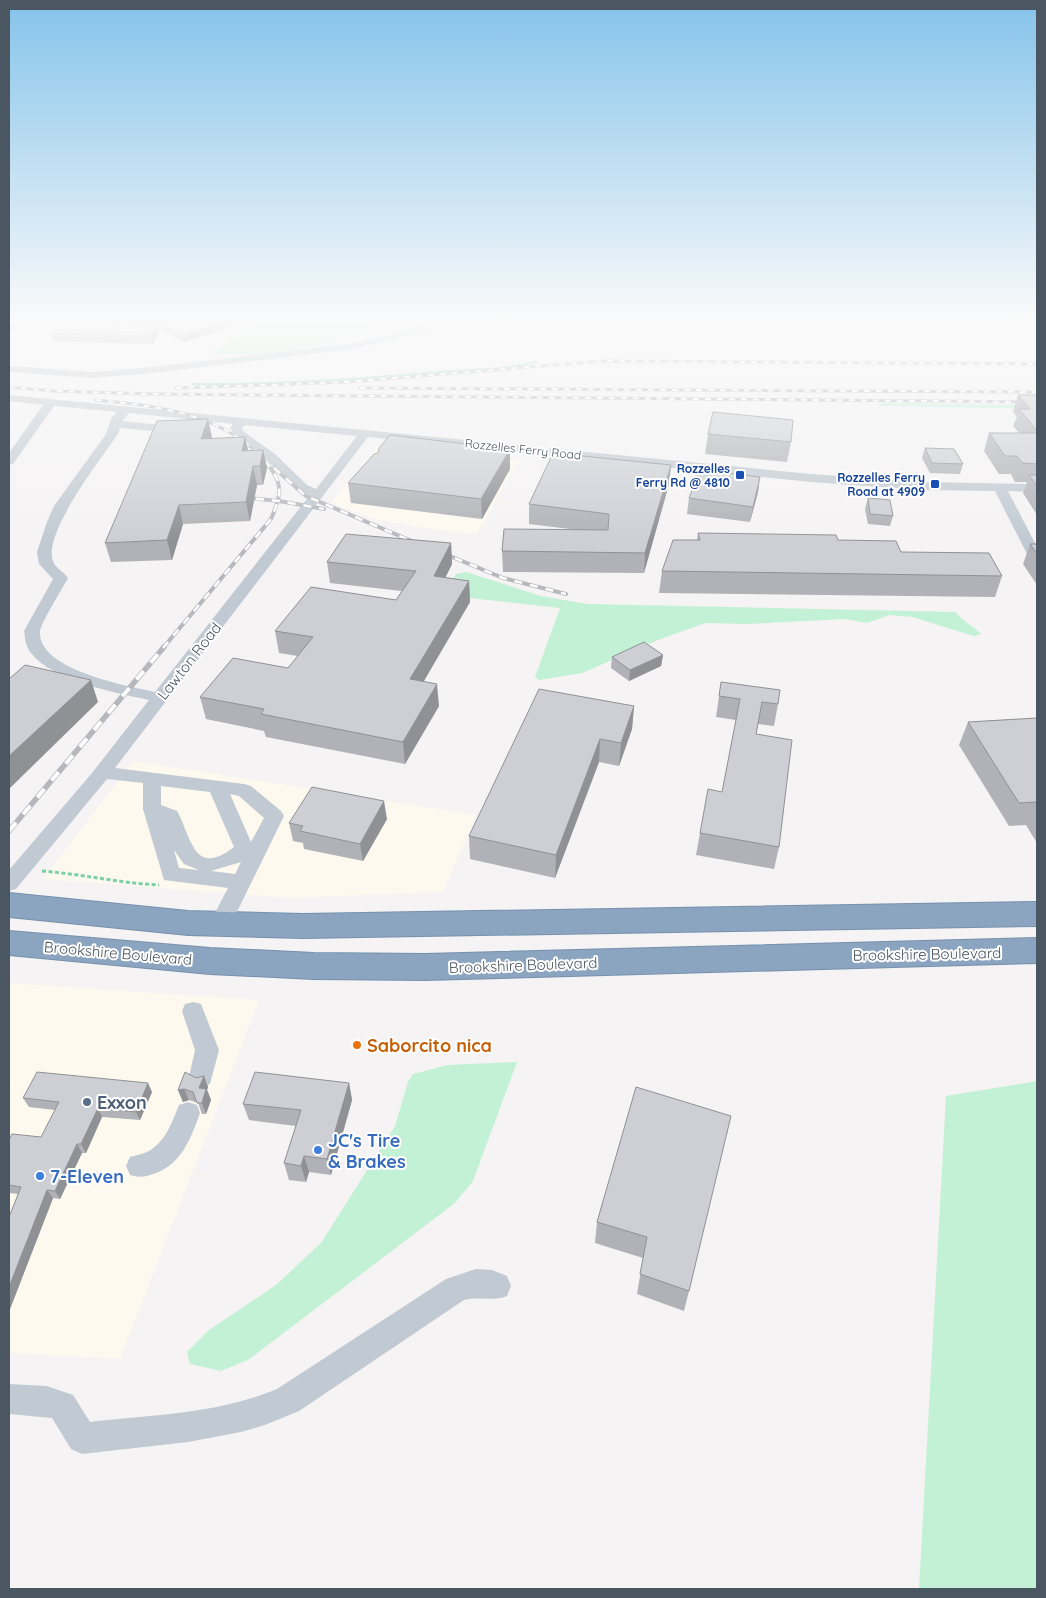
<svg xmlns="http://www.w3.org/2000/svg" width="1046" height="1598" font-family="Quicksand,sans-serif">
<rect width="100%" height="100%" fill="#f5f3f3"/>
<g fill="#fdf9ef">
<path d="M378,446L519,460L477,534L429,529L375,519L331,503Z"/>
<path d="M133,761L476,815L443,892L290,898L43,879Z"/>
<path d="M9,983L259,1000L120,1359L9,1353Z"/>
</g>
<g fill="#c3f1d5">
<path d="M266,318H396C363,329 331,344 297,349C268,355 238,355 209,354Z"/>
<path d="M881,403L1037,405V409L884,406L878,405Z"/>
<path d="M466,572L541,596L587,604L956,612C961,621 974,626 981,634L974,636L912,617L889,615L867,623L845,619L749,624L705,623L658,640L582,673L539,680L535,677L560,608L444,595L456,574Z"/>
<path d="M517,1062L473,1181L455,1203L248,1360L221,1371L190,1364L187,1352L209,1330L276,1285L321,1243L395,1126L408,1082L413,1074L448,1065Z"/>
<path d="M1037,1081V1589H919L946,1096Z"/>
</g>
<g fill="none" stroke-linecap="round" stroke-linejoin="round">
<g stroke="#7690ad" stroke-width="2">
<g id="highway">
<path d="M9,893L188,911L303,914L1037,902V926L303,938L188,935L9,917Z"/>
<path d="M9,931L210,948L314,953L425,954L1037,938V963L425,980L314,979L210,974L9,955Z"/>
</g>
</g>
<path stroke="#7ad0a6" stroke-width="2" stroke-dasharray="2 1" stroke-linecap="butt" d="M192,384C275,385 357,379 439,372C471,369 506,371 537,361"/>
<path stroke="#7ad0a6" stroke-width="3" stroke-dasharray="4 2.5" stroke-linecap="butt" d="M42,871C82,874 119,883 159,885"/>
<g fill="#c1cad2" fill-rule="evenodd">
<path d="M190,318H205L169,331L132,333L127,330L132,327L168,325Z"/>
<path d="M459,318H476L474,320L354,349L152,373L93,378L9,372V366L93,372L152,367L354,343Z"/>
<path d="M9,320L85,324L90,327L85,330L9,326Z"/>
<path d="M9,395L811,474L923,482L1037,484V492L1008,491L1037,547V558L1029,557L1027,554L995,491L923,490L811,482L368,437L115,768L244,784L251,786L281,811L284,816L231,924L227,930L220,932L213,930L209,924L228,888L164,880L143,809V783L107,779L16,889L9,891V870L92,773L149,700C117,693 41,679 27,646C25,642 25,636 24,631L53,579L39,564L37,552L47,522L54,506L106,434L111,418L117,412L54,406L13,464L9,465V453L43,405L9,401ZM129,413L233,424L230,428L235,435L267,460L297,491L310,495L155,692C128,686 38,670 40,632C40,624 63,588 68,578C64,572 55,568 53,561C42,534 102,457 118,434L120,428L179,433L185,430L179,427L122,421ZM245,425L357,436L316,489L307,485L275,454L243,431L242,428ZM161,786L210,792L234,847C193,879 191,835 177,811L161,805ZM230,794L239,796L264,818L251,842ZM174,850L184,864L199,870L179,868ZM241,862L235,874L211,871Z"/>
<path d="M193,1002L201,1004L219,1050L210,1084L201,1088L192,1084L189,1077L195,1050L182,1011L185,1004Z"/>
<path d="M188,1102L197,1105L200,1113C191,1138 182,1163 156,1173C146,1177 140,1178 130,1175L126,1166L130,1157C136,1155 143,1154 149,1151C166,1141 172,1122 179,1105Z"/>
<path d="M476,1269L492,1270L507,1276L511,1286L507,1296C493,1302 479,1296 464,1300L299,1411L265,1425L241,1432L188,1442L82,1454L71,1449L52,1418L9,1414V1384L47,1386L73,1395L90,1422C152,1415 218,1414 277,1389L446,1279Z"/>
</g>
<use href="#highway" fill="#8ba5c1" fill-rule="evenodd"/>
<g stroke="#b5b8bd" stroke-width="3">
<g id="rail-far2">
<path d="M9,387L53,391L152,394L1037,402"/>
<path d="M176,388L347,382L604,361L1037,364"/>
<path d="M360,388L1037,392"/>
<path d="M96,400C158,406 223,413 266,462"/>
</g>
</g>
<g stroke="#b5b8bd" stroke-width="4">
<g id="rail-far1">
<path d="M274,468L306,496L421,545"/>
<path d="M240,497L279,501L324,509"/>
<path d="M440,552L503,578L566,594"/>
<path d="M163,648L271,519C282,494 284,483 265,461"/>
</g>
</g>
<g stroke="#b5b8bd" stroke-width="5.5">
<path id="rail" d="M9,831L164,647"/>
</g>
<use href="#rail-far2" stroke="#fff" stroke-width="2" stroke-dasharray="6" stroke-linecap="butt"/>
<use href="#rail-far1" stroke="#fff" stroke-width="2.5" stroke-dasharray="8" stroke-linecap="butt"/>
<use href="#rail" stroke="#fff" stroke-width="4" stroke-dasharray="11" stroke-linecap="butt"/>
</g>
<g fill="#b0b2b7">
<path d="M9,318H33L31,319H9Z"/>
<path d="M76,318H185L179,320L144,325L77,322Z"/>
<path d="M190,321L225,329L183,342L165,332L163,326Z"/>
<path d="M159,333L152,344L52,341L50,334Z"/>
<path d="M1018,395H1037V515L1023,493L1027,482H1015L1011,474H999L984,451L989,433H1019L1013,426L1017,417L1013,412Z"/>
<path d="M708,434L791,442L787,462L705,454Z"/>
<path d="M212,437L211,438L245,437L248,450H263L267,468L263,485H257L250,521L183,524L172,560L111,562L105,543Z"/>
<path d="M925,448L963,464L960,474L930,473L922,458Z"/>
<path d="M671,465L669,484L644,573L503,572L502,551L578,530L529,524V504Z"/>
<path d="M510,469L482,519L351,503L348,483Z"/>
<path d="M760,477L758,492L750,522L687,514L689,498Z"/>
<path d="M868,498L893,516L890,526L868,524L865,509Z"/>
<path d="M698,533L838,540L901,552L1002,576L995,597L659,593L662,571L697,540Z"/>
<path d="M451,543L452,564L445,577L469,581L470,602L424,681L439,706L405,764L266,737L264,731L206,719L200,697L288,668L298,656L279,653L275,631L396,600L402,591L330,583L327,562Z"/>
<path d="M1030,544H1037V585L1023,564Z"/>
<path d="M663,655L661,666L629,681L611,668L612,657Z"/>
<path d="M721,682L778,704L774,726L758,724L756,734L779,847L774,869L696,855L700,833L722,792L736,720L716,717Z"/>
<path d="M634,706L632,729L619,766L599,762L555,878L470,859L469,836Z"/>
<path d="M1037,718V843L1026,825L1009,826L959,745L968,722Z"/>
<path d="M387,819L363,861L304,849L303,843L293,841L289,823Z"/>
<path d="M204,1076L208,1087L207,1090L211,1100L206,1114H202L198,1103L189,1100L183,1102L178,1090L196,1078Z"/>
<path d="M349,1083L352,1100L331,1175L309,1172L306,1182L289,1180L284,1163L296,1126L249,1120L243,1104Z"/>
<path d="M636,1087L689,1291L684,1311L637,1294L643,1258L595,1243L597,1222Z"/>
<path d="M152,1092L140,1120L102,1117L86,1153H82L60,1199L53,1198L10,1309H9V1217L18,1194L9,1193V1140L41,1137L55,1110L29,1107L23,1098Z"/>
</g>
<g fill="#909195">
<path d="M149,318H185L179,320L144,325L142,319Z"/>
<path d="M233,318H245L225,329L183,342L181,336Z"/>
<path d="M14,322L16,328L9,333V326Z"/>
<path d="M157,325L159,333L152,344L150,336Z"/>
<path d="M208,419L212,437L205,457L201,439Z"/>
<path d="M245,437L249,455L242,451Z"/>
<path d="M510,449V469L482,519L481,499Z"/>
<path d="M263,450L267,468L263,485L260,466Z"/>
<path d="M671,465L669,484L644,573L645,553Z"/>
<path d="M253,466L257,485L250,521L246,502Z"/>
<path d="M760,477L758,492L750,522L753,507Z"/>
<path d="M179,505L183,524L172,560L167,540Z"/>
<path d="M451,543L452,564L436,597L434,576Z"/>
<path d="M469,581L470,602L412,701L410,679Z"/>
<path d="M663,655L661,666L629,681L630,670Z"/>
<path d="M91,680L98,702L9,789V756Z"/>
<path d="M437,684L439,706L405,764L403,742Z"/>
<path d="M634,706L632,729L619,766L621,743Z"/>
<path d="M600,739L599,762L555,878L556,855Z"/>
<path d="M384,801L387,819L363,861L360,844Z"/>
<path d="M204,1076L208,1087L207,1090L211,1100L206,1114L202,1103L199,1088Z"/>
<path d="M148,1083L152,1092L140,1120L136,1112Z"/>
<path d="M349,1083L352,1100L331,1175L327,1159Z"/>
<path d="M184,1089L189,1100L183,1102L178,1090Z"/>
<path d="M98,1108L102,1117L86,1153L81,1144Z"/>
<path d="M77,1144L82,1153L60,1199L55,1191Z"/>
<path d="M304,1156L309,1172L306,1182L301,1166Z"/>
<path d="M47,1190L53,1198L10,1309L9,1308V1287Z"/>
</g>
<g fill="#cdcfd5" stroke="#909195">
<path d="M125,318H149L142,319Z"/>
<path d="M196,318H233L224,322L181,336L163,326L190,321Z"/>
<path d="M9,322H14L9,326Z"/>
<path d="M62,324L109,326L157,325L150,336L50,334Z"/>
<path d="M1018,395H1037V431L1019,409H1030Z"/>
<path d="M713,412L793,420L791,442L708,434Z"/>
<path d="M208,419L201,439L245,437L242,451L263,450L260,466H253L246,502L179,505L167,540L105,543L157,421Z"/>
<path d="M989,433H1037V464L1022,463L1017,456H1005Z"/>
<path d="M390,435L510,449L481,499L348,483L374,454L378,453L379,448Z"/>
<path d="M925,448L954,449L963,464L932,463Z"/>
<path d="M553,453L671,465L645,553L502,551L504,529L608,530L609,514L529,504Z"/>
<path d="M700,470L760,477L753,507L689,498Z"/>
<path d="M1029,475H1037V486Z"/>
<path d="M868,498L890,500L893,516L870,514Z"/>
<path d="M698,533L836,535L838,540L896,541L901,552L989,553L1002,576L662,571L673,540H700Z"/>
<path d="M346,534L451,543L434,576L469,581L410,679L437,684L403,742L261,714L264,709L200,697L233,658L288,668L313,637L275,631L311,587L396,600L416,571L327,562Z"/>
<path d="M1030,544H1037V554Z"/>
<path d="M644,642L663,655L630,670L612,657Z"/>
<path d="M25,665L91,680L9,756V679Z"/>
<path d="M721,682L780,690L778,704L762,702L756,734L792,740L779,847L700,833L708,789L722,792L740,699L719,696Z"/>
<path d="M539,689L634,706L621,743L600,739L556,855L469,836Z"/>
<path d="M1037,718V803V802L1019,803L968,722Z"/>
<path d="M312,787L384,801L360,844L300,831L303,826L289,823Z"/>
<path d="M37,1072L148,1083L136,1112L98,1108L81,1144H77L55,1191L47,1190L9,1287V1217L21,1187L9,1185V1140L12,1134L41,1137L59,1102L23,1098Z"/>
<path d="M185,1072L196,1078L204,1076L199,1088L206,1089L202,1103H197L193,1092L184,1089L178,1090Z"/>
<path d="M255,1072L349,1083L327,1159L304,1156L301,1166L284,1163L301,1110L243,1104Z"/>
<path d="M636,1087L731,1116L689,1291L640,1274L647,1237L597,1222Z"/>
</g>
<linearGradient id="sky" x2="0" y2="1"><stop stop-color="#85c3ea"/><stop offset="0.59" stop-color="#fafafa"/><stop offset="1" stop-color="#fafafa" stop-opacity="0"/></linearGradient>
<rect width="1046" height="542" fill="url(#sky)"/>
<g fill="#1a4fb4" stroke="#fff" stroke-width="2">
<rect x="735" y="470" width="10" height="10" rx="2.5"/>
<rect x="930" y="479" width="10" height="10" rx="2.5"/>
</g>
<circle fill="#e8710a" stroke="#fff" stroke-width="2" cx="357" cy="1045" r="5"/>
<circle fill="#5c6f8a" stroke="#fff" stroke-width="2" cx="87" cy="1102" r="5"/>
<g fill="#3f7fe0" stroke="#fff" stroke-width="2">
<circle cx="318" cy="1150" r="5"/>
<circle cx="40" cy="1176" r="5"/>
</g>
<g text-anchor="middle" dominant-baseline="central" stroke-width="4" stroke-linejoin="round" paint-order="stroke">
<g font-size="12" fill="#4a5661" stroke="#fff">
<text transform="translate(523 449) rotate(6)">Rozzelles Ferry Road</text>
</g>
<g font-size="12" font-weight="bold" fill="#164399" stroke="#fff" text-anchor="end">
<text x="730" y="468">Rozzelles<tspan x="730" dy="14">Ferry Rd @ 4810</tspan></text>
<text x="925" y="477">Rozzelles Ferry<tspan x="925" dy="14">Road at 4909</tspan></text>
</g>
<g font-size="15" fill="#4a5661" stroke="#fff">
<text transform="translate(189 661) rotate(-52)">Lawton Road</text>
<text transform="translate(118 953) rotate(5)">Brookshire Boulevard</text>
<text transform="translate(927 954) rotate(-1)">Brookshire Boulevard</text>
<text transform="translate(523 965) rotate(-2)">Brookshire Boulevard</text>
</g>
<g font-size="18" font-weight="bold" fill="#c56008" stroke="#fff" text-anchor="start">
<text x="367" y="1045">Saborcito nica</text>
</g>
<g font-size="18" font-weight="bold" fill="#4e5e75" stroke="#fff" text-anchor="start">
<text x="97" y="1102">Exxon</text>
</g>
<g font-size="18" font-weight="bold" fill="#366cbe" stroke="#fff" text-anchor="start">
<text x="328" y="1140">JC's Tire<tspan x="328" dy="21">&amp; Brakes</tspan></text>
<text x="50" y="1176">7-Eleven</text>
</g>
</g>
<rect width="1046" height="1598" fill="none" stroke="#4a5661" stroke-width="20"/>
</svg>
